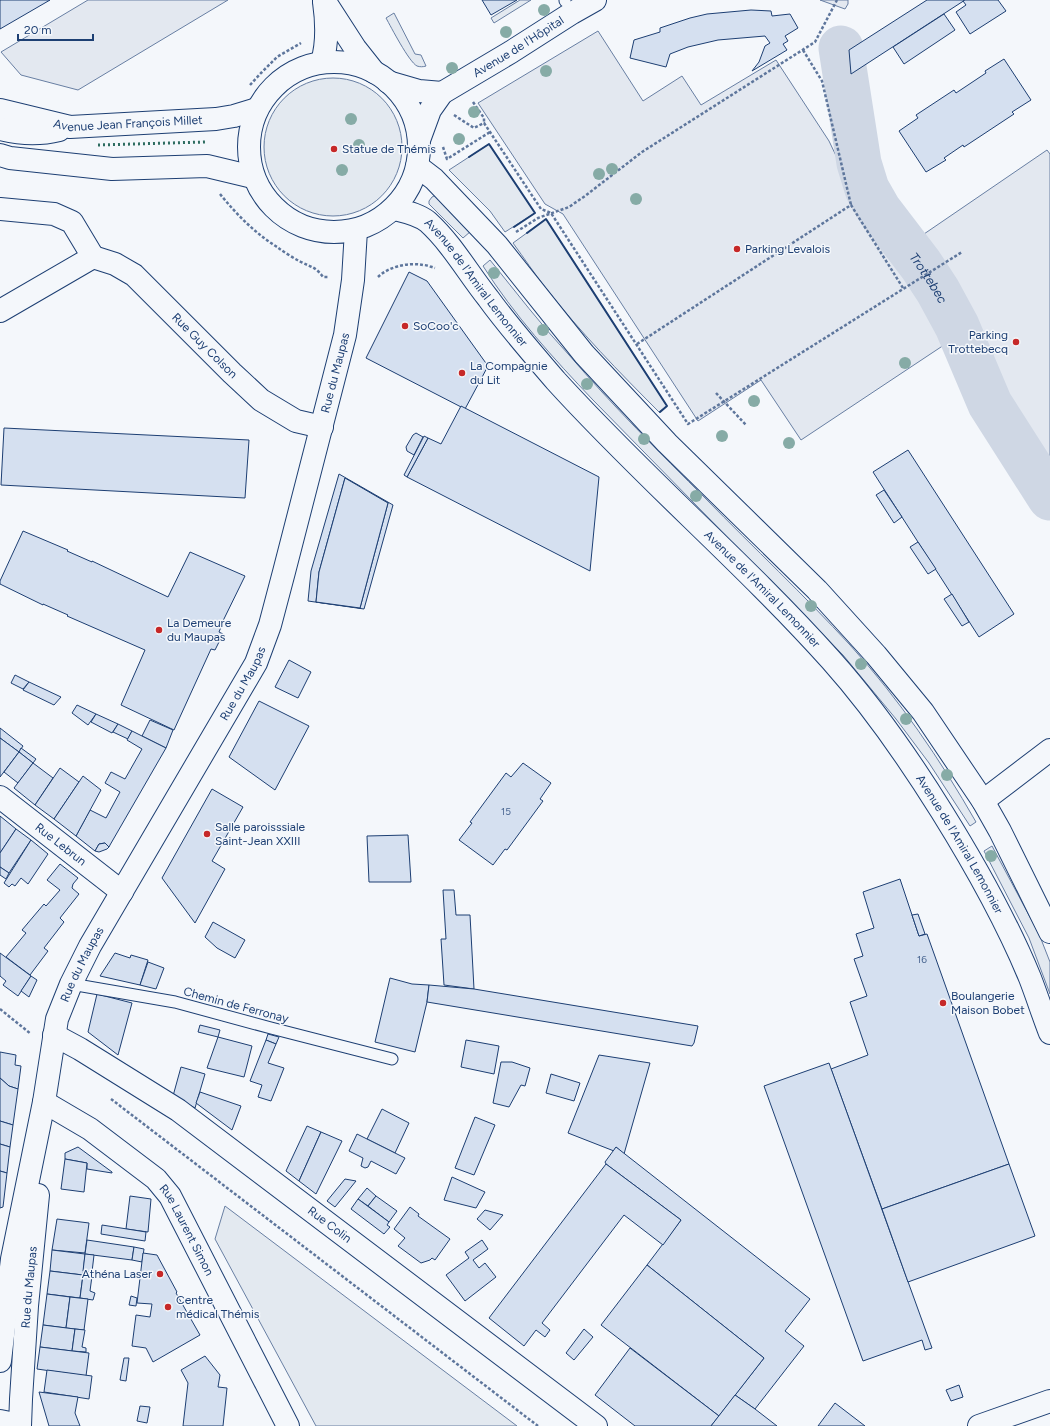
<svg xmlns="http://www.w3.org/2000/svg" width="1050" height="1426" font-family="Figtree,sans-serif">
<rect width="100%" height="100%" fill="#f4f7fb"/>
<g fill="#e3e9f0" stroke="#687fa3">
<path d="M520,0H531L494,23L491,18Z"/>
<path d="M394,13L415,54L421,55L426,66C423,67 420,67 417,66C409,62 391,27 386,18Z"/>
<circle cx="333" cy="147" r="69"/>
<path d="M489,144L535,213L505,232L490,211L449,170Z"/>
<path d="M436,195L471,231L463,238L429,204V201L432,197Z"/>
<path d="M546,219L667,406L659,412C619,372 580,332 545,287C534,273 524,258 513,243Z"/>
<path d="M490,260C516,292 541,325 569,355C612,405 659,452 706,499C754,548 804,595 850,645C899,699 940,759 976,822L970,826L929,763L896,719L843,655L593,400C553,358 514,315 483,266Z"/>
<path d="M992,846L1039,934L1050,962V994L1029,938L984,851Z"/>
<path d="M225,1206L517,1426H316L215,1239Z"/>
</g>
<g fill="#e3e8f0" stroke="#687fa3">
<path d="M88,0H228L78,90L21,75L1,52Z"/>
<path d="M820,0H848V4L845,9Z"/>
<path d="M598,31L643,101L682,76L701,105L776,60L829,141L859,204L947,343L801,440L761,380L698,421L563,214L545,204L478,103Z"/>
<path d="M1047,150L1050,154V463L1011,405L955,278L924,234Z"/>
</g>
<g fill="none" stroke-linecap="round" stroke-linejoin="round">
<path stroke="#cfd7e4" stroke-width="45" id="s1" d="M841,48L859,163L867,189L879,210L921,265L938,291L957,326L990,404L1050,498"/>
</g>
<g fill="#d5e0f0" stroke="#1d3f73" fill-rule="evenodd">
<path d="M0,0H50L0,29Z"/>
<path d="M482,0H517L491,15Z"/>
<path d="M927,0H965L851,74L849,50Z"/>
<path d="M965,0H998L1006,11L970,34L956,12L966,5L963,1Z"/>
<path d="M751,10L771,11L772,16L790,14L798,28L785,36L788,41L783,44L787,50L752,71L759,62L765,46L770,43L765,36L718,40L688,47L670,54L666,67L630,58L634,40L660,32V28L690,18L707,14Z"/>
<path d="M944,14L955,30L904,64L893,47Z"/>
<path d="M1004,59L1031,100L1012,112L1014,114L964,147L963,145L944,158L946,160L926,172L899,131L918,118L916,115L954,90L956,93L986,73L985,71Z"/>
<path d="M409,272L427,281L488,366L465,409L366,358Z"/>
<path d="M461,406L599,477L590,571L407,477L428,438L441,444Z"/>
<path d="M4,428L249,440L245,498L1,485Z"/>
<path d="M416,433L423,437L414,455L407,451L406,447L413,435Z"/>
<path d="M424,436L428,438L407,477L404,475Z"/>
<path d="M908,450L1014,614L979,637L873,472Z"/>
<path d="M339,474L393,505L364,609L308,601L311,571ZM345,478L388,503L360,608L316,602L319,572Z"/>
<path d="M345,478L388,503L360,608L316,602L319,572Z"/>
<path d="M884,490L902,517L894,523L876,495Z"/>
<path d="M23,531L68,550L67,551L92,562V561L168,597L190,552L245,576L220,627H221L219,632L223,634L215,650L211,649L174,730L121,705L145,650L67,616L68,615L43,604V605L0,584V581Z"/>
<path d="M918,542L936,569L928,574L910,547Z"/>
<path d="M952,594L969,622L962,626L944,599Z"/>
<path d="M289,660L311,672L298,698L275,687Z"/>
<path d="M15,675L29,682L23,689L11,683Z"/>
<path d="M29,682L61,697L54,705L23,690Z"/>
<path d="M259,701L309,726L275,790L229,757Z"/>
<path d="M77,705L96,714L88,725L72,713Z"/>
<path d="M96,714L118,724L112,733L91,722Z"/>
<path d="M150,720L173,730L166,748L142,736Z"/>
<path d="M118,724L132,731L128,739L113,732Z"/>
<path d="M0,728L23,746L19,752L0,738Z"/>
<path d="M132,731L166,748L110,845L109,847L105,843L99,844L95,851L76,836L90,810L106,818L120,792L105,783L111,772L125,779L142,749L127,740Z"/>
<path d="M0,738L19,752L0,777Z"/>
<path d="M21,748L36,759L33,763L19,752Z"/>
<path d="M19,752L33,763L18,783L4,772Z"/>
<path d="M33,763L53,778L35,805L14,788Z"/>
<path d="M523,763L551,783L540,799L543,801L507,850L505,849L493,865L459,840L472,823L470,822L506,773L511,777Z"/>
<path d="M60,768L79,782L54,819L35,805Z"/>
<path d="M83,776L101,790L76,836L54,819Z"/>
<path d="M212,789L243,807L212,861L225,869L195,923L162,878Z"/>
<path d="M0,816L16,829L0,853Z"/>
<path d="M16,829L31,840L9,873L0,867V853Z"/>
<path d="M408,835L411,882H369L367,836Z"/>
<path d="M31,840L48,854L28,884L21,878L15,886L12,884L9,887L4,883Z"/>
<path d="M105,843L109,847L107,849L99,852L95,851L99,844Z"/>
<path d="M60,864L78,878L73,884L72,888L79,894L60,918L64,922L44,948L48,951L30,975L6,957L26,933L22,930L44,904L46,906L60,890L47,880Z"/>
<path d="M0,867L9,873L6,879L0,875Z"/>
<path d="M900,879L919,936L927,934L1009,1164L882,1209L831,1069L868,1055L850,1002L867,996L854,959L863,956L856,934L874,928L863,892Z"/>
<path d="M443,890H454L456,915H470L474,989L444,985L441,939H446Z"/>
<path d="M918,914L925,934L919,936L912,915Z"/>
<path d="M213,922L245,940L235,958L217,948L205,937Z"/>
<path d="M0,953L31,976L18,996L3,985L6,981L0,976Z"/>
<path d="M115,953L130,958L131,955L148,960L140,985L100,976Z"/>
<path d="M148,962L164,968L156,989L140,985Z"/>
<path d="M31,976L37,980L29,997L21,991Z"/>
<path d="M390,978L412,984L429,985L427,1002L415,1052L375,1042Z"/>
<path d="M429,985L474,989L698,1026L694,1043L692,1046L427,1002Z"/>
<path d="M97,994L132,1003L118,1055L88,1032Z"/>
<path d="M200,1025L220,1030L218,1037L198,1032Z"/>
<path d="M268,1034L279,1037L276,1044L266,1040Z"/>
<path d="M218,1037L252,1046L244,1077L207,1068Z"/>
<path d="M266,1040L276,1044L268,1063L284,1068L271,1101L258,1097L262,1085L250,1081Z"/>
<path d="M466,1040L499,1046L494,1074L461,1067Z"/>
<path d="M0,1052L16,1055L15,1065L21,1066L18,1089L9,1086L0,1078Z"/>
<path d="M599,1055L650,1063L624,1154L616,1147L614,1151L568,1133Z"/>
<path d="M501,1062H512L530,1068L525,1086L521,1085L509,1107L493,1103Z"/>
<path d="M829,1063L932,1348L925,1350L922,1340L863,1361L764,1086Z"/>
<path d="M181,1067L205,1074L195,1108L173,1096Z"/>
<path d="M551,1074L580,1083L574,1101L546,1093Z"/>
<path d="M0,1078L9,1086L18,1089L13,1125L0,1121Z"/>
<path d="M200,1092L241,1106L232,1130L196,1103Z"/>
<path d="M382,1109L409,1123L395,1153L367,1139Z"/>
<path d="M475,1117L495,1125L474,1175L455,1168Z"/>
<path d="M0,1121L13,1125L10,1147L0,1144Z"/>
<path d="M307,1126L321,1132L299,1181L286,1171Z"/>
<path d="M321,1132L342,1141L316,1194L299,1181Z"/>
<path d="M357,1134L405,1158L396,1174L371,1161L368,1167L365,1168L361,1166L363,1158L349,1151Z"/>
<path d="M0,1144L10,1147L7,1173L0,1171Z"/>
<path d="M78,1147L112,1172V1173L87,1169V1163L65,1159V1153Z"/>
<path d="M616,1147L810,1299L785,1331L804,1346L755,1409L735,1395L764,1358L647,1265L681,1220L606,1164L605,1162Z"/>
<path d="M65,1159L87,1163L84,1192L61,1189Z"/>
<path d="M606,1164L681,1220L663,1245L624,1215L542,1323L550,1330L545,1337L536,1330L524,1346L489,1318Z"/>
<path d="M1009,1164L1035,1236L908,1282L882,1209Z"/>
<path d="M0,1171L7,1173L3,1207L0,1208Z"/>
<path d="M452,1177L485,1192L476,1208L444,1200Z"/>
<path d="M345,1179L356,1181L335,1207L327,1201Z"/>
<path d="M367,1188L376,1196L368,1206L358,1199Z"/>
<path d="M130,1196L151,1199L148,1232L126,1229Z"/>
<path d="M376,1196L397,1211L389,1222L368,1206Z"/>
<path d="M358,1199L389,1222L387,1225L390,1227L384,1234L351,1209Z"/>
<path d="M410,1207L419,1214L418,1216L450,1239L435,1260L432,1258L430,1260L421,1263L398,1246L405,1238L394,1229Z"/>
<path d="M485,1210L503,1215L490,1230L477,1219Z"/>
<path d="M57,1219L89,1223L85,1253L52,1250Z"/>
<path d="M102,1225L146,1232L145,1241L101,1234Z"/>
<path d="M87,1240L134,1247L132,1260L85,1254Z"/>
<path d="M482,1240L488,1249L473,1260L479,1268L485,1263L496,1277L465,1301L446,1275L469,1258L465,1252Z"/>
<path d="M134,1247L144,1249L142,1262L132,1260Z"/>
<path d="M52,1250L85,1254L83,1275L50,1271Z"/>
<path d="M143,1253L157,1255L177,1292L176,1293L200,1335L153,1362L146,1348L132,1346L136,1315L150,1317L152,1304L137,1303Z"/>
<path d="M85,1254L94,1255L92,1272L83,1271Z"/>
<path d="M647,1265L764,1358L719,1416L601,1325Z"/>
<path d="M50,1271L83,1275L80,1298L47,1294Z"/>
<path d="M83,1275L92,1276L90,1291L95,1293L93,1300L80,1298Z"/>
<path d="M47,1294L70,1297L66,1328L43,1325Z"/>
<path d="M131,1296L137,1298L136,1306L129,1305Z"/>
<path d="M70,1297L88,1299L84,1330L66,1328Z"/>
<path d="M43,1325L75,1329L72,1351L40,1347Z"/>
<path d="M75,1329L85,1330L82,1347L86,1348V1352L72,1351Z"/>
<path d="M584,1329L593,1337L574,1360L566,1353Z"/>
<path d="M40,1347L89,1353L86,1376L37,1369Z"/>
<path d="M630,1348L719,1416L711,1426H635L595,1395Z"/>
<path d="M205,1356L220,1375L218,1387L227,1388L223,1426H183L188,1383L181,1370Z"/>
<path d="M124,1358H129L126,1381L120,1380Z"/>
<path d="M47,1370L92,1376L89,1399L44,1392Z"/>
<path d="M959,1385L963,1397L951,1401L946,1390Z"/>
<path d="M39,1392L78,1397L75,1413L80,1426H49Z"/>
<path d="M735,1395L755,1409L777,1426H711Z"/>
<path d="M835,1403L865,1426H818Z"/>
<path d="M140,1406L150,1407L147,1423L137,1421Z"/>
</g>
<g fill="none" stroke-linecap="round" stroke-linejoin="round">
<g stroke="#1d3f73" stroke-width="13">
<g id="service">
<path d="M565,0V1"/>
<path d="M71,984L175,1002L271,1028L392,1059"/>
</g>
</g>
<g stroke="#1d3f73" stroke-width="24">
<g id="minor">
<path d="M388,82L419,91L442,93"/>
<path id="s2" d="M419,140L430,110L442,93L511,52L572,13L595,0"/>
<path d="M0,209L54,214L72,222L93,257L0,311"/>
<path id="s3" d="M93,257L115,264L134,275L232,373L261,400L296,421L322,427"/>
<path id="s4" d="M0,797L122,892"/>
<path d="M983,801L1050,750"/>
<path id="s5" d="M54,1035L80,1049L178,1110L596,1426"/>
<path id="s6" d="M44,1102L90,1129L156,1179L170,1196L288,1426"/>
<path d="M0,1421L20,1425"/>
<path d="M979,1426L1050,1401"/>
</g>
</g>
<g stroke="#1d3f73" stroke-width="24">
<g id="tertiary">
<path id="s7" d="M0,1361L12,1259L44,1102L57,1019L71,984L90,946L256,663L270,625L284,572L345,335L353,280L356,230"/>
<path id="s8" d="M20,1426L21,1399L27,1306L38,1195"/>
</g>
</g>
<g stroke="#1d3f73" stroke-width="24">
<g id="primary">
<path d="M324,0L355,48L374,72"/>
<circle cx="334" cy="147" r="85"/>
<path d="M322,62C328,42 327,23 324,2"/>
<path id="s9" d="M0,110L70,127L216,119L234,116L257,109"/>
<path d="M0,129C20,134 39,135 59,130"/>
<path d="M0,155L10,158L112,169L207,166L253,177"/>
<path d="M417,166L434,179L497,245L584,354L667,443L817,590L876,655L923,712L983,801L1000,831L1050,932"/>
<path id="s10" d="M394,209C406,212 418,214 428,222C452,244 468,273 488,298C509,327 533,354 556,381C644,478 744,563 831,660C873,707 909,759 942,812C975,865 1006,920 1030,978C1037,996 1043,1015 1050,1033"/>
</g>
</g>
<g stroke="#5e769c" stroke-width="2.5" stroke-dasharray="3 2" stroke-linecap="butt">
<path d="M803,50L822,81L851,205"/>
<path d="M250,85L261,73L277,57L301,43"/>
<path d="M473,102L484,118V123"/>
<path d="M454,115L474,128L484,123L541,209L551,213L688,424L962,252"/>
<path d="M443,147L447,159L490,132"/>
<path d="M220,194C237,215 255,233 277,247C284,252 293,258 301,262C311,267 316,267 323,277H328"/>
<path d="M516,232L538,218L569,207L585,196L642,152L815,42L837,0"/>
<path d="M378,277C388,267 408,262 423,265C427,265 431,267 435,268"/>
<path d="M637,344L851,205L903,288"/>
<path d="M716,393L746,425"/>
<path d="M0,1009L31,1034"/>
<path d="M111,1099L538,1426"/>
</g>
<use href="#service" stroke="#f4f7fb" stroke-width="11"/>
<use href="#minor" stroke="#f4f7fb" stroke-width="22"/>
<use href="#tertiary" stroke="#f4f7fb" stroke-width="22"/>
<use href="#primary" stroke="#f4f7fb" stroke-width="22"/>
<path stroke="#2c6c60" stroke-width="3" stroke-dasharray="2 3" stroke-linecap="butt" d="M98,145L205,142"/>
<g stroke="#1d3f73" stroke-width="2">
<path d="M469,157L489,144L535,213L514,227"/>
<path d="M527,233L546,219L667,406L660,412"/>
</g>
</g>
<g fill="#86aba6">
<circle cx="544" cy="10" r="6"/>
<circle cx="506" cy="32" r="6"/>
<circle cx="452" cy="68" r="6"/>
<circle cx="546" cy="71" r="6"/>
<circle cx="474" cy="112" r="6"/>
<circle cx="351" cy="119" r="6"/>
<circle cx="459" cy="139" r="6"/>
<circle cx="359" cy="145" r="6"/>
<circle cx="612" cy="169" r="6"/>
<circle cx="342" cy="170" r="6"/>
<circle cx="599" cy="174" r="6"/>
<circle cx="636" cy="199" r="6"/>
<circle cx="494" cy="273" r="6"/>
<circle cx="543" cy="330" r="6"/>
<circle cx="905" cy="363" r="6"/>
<circle cx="587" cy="384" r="6"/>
<circle cx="754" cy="401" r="6"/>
<circle cx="722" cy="436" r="6"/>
<circle cx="644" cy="439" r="6"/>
<circle cx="789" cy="443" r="6"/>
<circle cx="696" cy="496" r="6"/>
<circle cx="811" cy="606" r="6"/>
<circle cx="861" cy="664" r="6"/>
<circle cx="906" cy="719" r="6"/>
<circle cx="947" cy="775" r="6"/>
<circle cx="991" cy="856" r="6"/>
</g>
<g fill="#c62828" stroke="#f4f7fb" stroke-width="1.5">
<circle cx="334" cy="149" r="4"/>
<circle cx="737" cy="249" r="4"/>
<circle cx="405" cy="326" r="4"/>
<circle cx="1016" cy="342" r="4"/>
<circle cx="462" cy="373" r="4"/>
<circle cx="159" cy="630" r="4"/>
<circle cx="207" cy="834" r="4"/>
<circle cx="943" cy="1003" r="4"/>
<circle cx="160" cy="1274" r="4"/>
<circle cx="168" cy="1307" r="4"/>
</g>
<g text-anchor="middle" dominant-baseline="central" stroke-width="3" stroke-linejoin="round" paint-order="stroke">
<g font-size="10" fill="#4b6792">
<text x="506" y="811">15</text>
<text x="922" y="959">16</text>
</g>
<g font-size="12" fill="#1d3f73" stroke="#f4f7fb">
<text stroke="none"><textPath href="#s2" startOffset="142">Avenue de l'Hôpital</textPath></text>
<text stroke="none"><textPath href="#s9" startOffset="130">Avenue Jean François Millet</textPath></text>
<text stroke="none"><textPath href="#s10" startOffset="114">Avenue de l'Amiral Lemonnier</textPath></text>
<text stroke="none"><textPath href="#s3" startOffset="145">Rue Guy Colson</textPath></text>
<text stroke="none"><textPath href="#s7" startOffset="1056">Rue du Maupas</textPath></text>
<text stroke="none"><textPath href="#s10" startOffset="534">Avenue de l'Amiral Lemonnier</textPath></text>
<text stroke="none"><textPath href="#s7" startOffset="731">Rue du Maupas</textPath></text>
<text stroke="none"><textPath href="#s10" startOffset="858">Avenue de l'Amiral Lemonnier</textPath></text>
<text stroke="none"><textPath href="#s4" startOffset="77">Rue Lebrun</textPath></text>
<text stroke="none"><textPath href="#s7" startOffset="407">Rue du Maupas</textPath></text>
<text transform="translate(236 1005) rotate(15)">Chemin de Ferronay</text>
<text stroke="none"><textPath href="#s5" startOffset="335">Rue Colin</textPath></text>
<text stroke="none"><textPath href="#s6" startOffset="196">Rue Laurent Simon</textPath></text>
<text stroke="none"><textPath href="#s8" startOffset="139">Rue du Maupas</textPath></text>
</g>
<g font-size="12" fill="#1d3f73" stroke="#f4f7fb" text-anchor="start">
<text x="342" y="149">Statue de Thémis</text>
<text x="745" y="249">Parking Levalois</text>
<text x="413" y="326">SoCoo'c</text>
<text x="1008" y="335" text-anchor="end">Parking<tspan x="1008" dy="14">Trottebecq</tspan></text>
<text x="470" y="366">La Compagnie<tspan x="470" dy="14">du Lit</tspan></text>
<text x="167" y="623">La Demeure<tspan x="167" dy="14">du Maupas</tspan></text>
<text x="215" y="827">Salle paroisssiale<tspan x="215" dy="14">Saint-Jean XXIII</tspan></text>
<text x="951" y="996">Boulangerie<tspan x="951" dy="14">Maison Bobet</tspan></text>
<text x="152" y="1274" text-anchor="end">Athéna Laser</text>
<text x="176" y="1300">Centre<tspan x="176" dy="14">médical Thémis</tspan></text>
</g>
<g font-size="13" font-style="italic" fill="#1d3f73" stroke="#f4f7fb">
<text stroke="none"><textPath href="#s1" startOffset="252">Trottebec</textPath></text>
</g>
</g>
<path d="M18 34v6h75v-6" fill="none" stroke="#1d3f73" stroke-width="2"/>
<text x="24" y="34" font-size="12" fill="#1d3f73" stroke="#f4f7fb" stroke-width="3" paint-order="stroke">20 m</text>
</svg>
